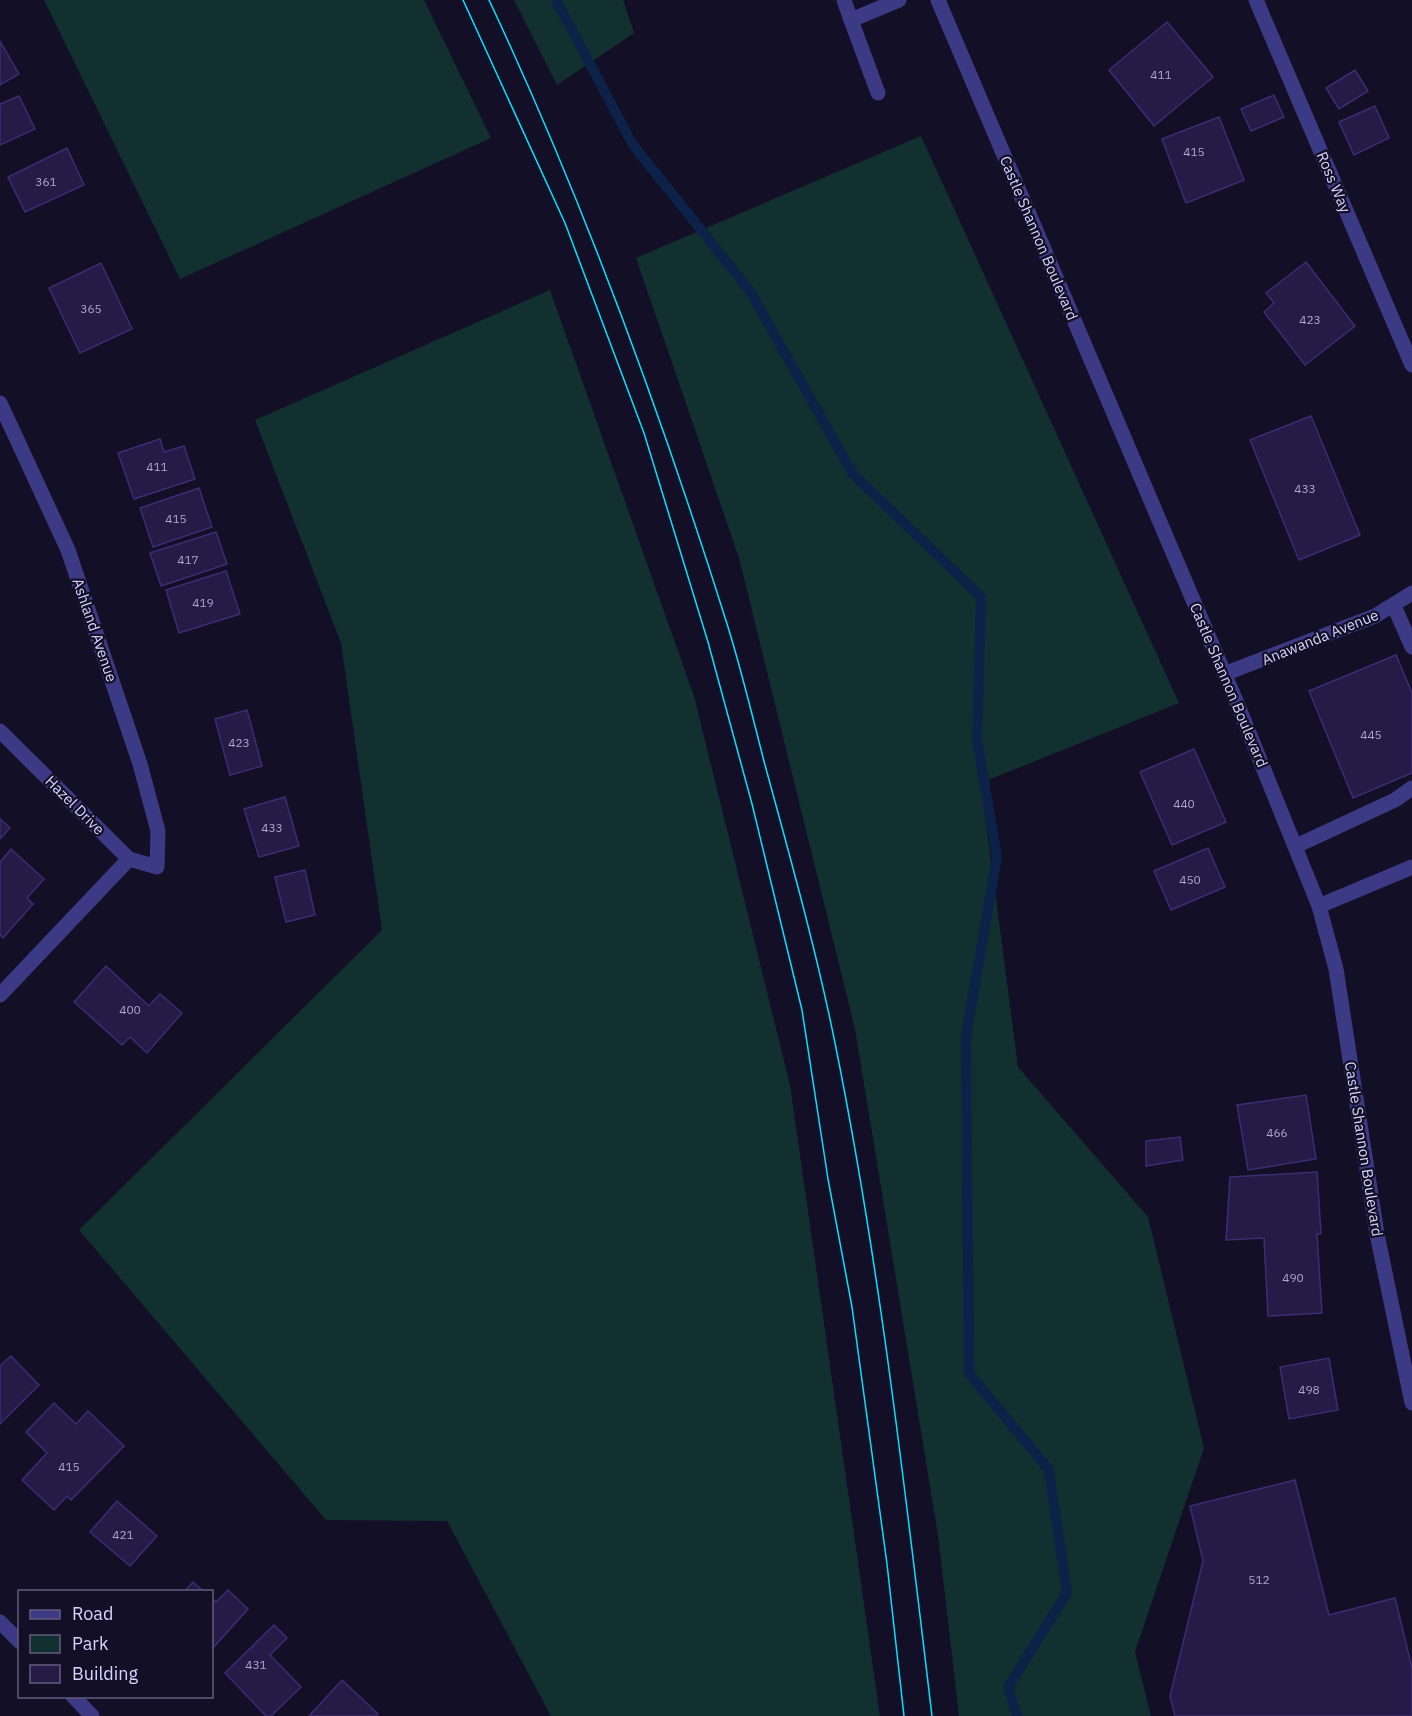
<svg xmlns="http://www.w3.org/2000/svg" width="1412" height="1716" font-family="'IBM Plex Sans',sans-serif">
<rect width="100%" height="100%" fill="#130f26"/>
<g fill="#12302f">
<path d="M44,0H424L491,138L180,279Z"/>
<path d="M514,0H623L634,33L557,85Z"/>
<path d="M921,136L1179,703L981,783L1018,1067L1148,1217L1204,1448L1135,1652L1151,1716H959L938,1535L855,1029L739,558L636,258Z"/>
<path d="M550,290L694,696L790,1085L880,1716H551L447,1521L326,1520L79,1230L382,930L341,643L255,420Z"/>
</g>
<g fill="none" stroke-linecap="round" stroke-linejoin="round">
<path stroke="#0c2248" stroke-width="10" d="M556,0L633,145L750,291L853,474L981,597L977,740L997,857L966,1036L969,1373L1049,1470L1067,1593L1008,1687L1017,1716"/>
</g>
<g fill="#241b47" stroke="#3b2d73" stroke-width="1.5">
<path d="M1167,22L1213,77L1154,126L1109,70Z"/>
<path d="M0,41L19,74L0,85Z"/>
<path d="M1355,70L1368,91L1339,109L1326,88Z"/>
<path d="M1274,95L1284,117L1251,131L1241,109Z"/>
<path d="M19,96L35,129L0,145V104Z"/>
<path d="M1375,106L1389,138L1354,155L1339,122Z"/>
<path d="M1219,117L1244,180L1186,203L1162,139Z"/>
<path d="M67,148L84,185L25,212L8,177Z"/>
<path d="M1306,262L1355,326L1305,365L1264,312L1274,303L1266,293Z"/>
<path d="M101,263L132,329L80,353L49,288Z"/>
<path d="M1311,416L1360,535L1299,560L1250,440Z"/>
<path d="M160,439L164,452L184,446L195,479L134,499L118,453Z"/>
<path d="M199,488L212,527L153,547L140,508Z"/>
<path d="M216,532L227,564L161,586L150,553Z"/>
<path d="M226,571L240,614L179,633L166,590Z"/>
<path d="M1396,655L1412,693V773L1353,798L1309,691Z"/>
<path d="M247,710L262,766L230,775L215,719Z"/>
<path d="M1194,749L1226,822L1172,845L1140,772Z"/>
<path d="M285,797L299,846L259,857L244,809Z"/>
<path d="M0,819L10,828L0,839Z"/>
<path d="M1208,848L1225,887L1171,910L1154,871Z"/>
<path d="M11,849L44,879L27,898L33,904L3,938L0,935V862Z"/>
<path d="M305,870L315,915L286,922L275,877Z"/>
<path d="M106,966L149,1006L160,994L182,1013L147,1053L130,1037L122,1045L74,1002Z"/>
<path d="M1306,1095L1316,1159L1248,1170L1237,1105Z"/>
<path d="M1180,1137L1183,1160L1146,1166V1141Z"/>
<path d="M1317,1172L1321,1234H1317L1322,1313L1268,1316L1264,1238L1226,1240L1230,1177Z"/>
<path d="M11,1356L39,1385L0,1424V1366Z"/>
<path d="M1329,1358L1338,1410L1289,1419L1280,1367Z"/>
<path d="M54,1403L76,1424L88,1411L124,1446L71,1500L67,1496L54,1510L22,1480L47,1453L26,1432Z"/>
<path d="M1295,1480L1329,1615L1395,1598L1412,1668V1716H1175L1170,1696L1203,1561L1190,1506Z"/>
<path d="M117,1501L157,1536L130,1566L90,1532Z"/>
<path d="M193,1582L204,1592H184Z"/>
<path d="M228,1590L248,1609L212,1649V1598L216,1602Z"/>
<path d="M274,1625L287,1638L270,1655L301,1687L271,1716H266L225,1673Z"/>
<path d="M342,1680L378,1714L376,1716H309Z"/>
</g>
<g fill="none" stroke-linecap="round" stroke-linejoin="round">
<g stroke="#3d3a85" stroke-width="15">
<path d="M844,0L851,20L899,0"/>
<path d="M938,0L1239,708L1319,906L1336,969L1377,1234L1412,1403"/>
<path d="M1256,0L1412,365"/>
<path d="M851,20L878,93"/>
<path d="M0,403L68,550L140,764L158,831L157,867L129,859L0,731"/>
<path d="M1394,606L1412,647"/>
<path d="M1224,674L1375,616L1412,593"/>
<path d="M1296,846L1395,800L1412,788"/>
<path d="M1319,906L1412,867"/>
<path d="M0,995L129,859"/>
<path d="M0,1622L20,1642"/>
<path d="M73,1696L92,1716"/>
</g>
<g stroke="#00e5ff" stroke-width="1.5">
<path d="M463,0L565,223L644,433L708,642L752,804L802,1010L828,1179L852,1307L887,1564L904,1716"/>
<path d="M489,0C584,202 661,413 728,627C742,672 753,719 765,765C790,857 816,949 835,1043C880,1265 905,1491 932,1716"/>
</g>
</g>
<g text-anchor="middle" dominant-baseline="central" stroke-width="4.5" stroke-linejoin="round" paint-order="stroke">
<g font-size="12" fill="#aca6d1">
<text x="1161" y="74">411</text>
<text x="1194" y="151">415</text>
<text x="46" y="181">361</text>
<text x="91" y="308">365</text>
<text x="1310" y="319">423</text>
<text x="157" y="466">411</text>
<text x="1305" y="488">433</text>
<text x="176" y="518">415</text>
<text x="188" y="559">417</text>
<text x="203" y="602">419</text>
<text x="1371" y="734">445</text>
<text x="239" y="742">423</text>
<text x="1184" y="803">440</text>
<text x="272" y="827">433</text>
<text x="1190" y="879">450</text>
<text x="130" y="1009">400</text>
<text x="1277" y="1132">466</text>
<text x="1293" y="1277">490</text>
<text x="1309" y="1389">498</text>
<text x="69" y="1466">415</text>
<text x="123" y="1534">421</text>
<text x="1259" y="1579">512</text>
<text x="256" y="1664">431</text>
</g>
<g font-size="15" fill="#d9d4ff" stroke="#130f26">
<text transform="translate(1334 182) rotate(67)">Ross Way</text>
<text transform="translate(1039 238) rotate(67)">Castle Shannon Boulevard</text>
<text transform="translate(95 630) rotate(71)">Ashland Avenue</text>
<text transform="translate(1320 637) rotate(-22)">Anawanda Avenue</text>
<text transform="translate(1229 685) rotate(67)">Castle Shannon Boulevard</text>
<text transform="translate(75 805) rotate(45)">Hazel Drive</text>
<text transform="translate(1364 1149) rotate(81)">Castle Shannon Boulevard</text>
</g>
</g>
<rect x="18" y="1590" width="195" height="108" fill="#130f26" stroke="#625e7d" stroke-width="1.5"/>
<rect x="30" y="1610" width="30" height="9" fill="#3d3a85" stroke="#625e7d" stroke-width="1.5"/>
<text x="72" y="1620" font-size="18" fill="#d9d4ff">Road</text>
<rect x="30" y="1635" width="30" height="18" fill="#12302f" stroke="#625e7d" stroke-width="1.5"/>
<text x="72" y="1650" font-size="18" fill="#d9d4ff">Park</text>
<rect x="30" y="1665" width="30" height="18" fill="#241b47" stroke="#625e7d" stroke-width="1.5"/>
<text x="72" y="1680" font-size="18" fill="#d9d4ff">Building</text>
</svg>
